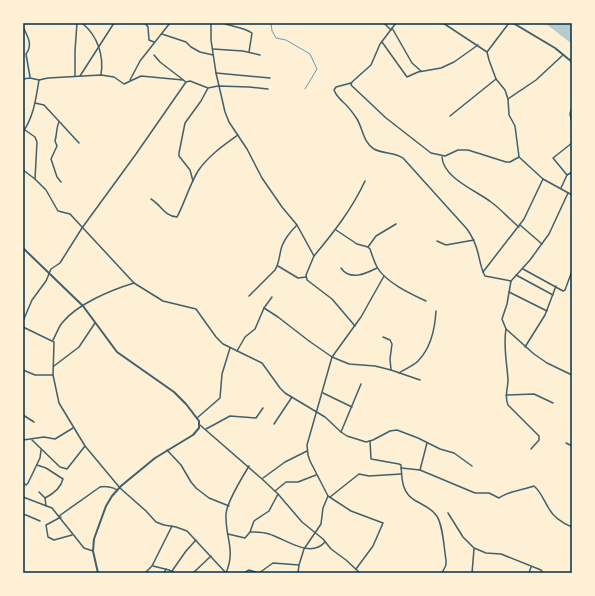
<svg xmlns="http://www.w3.org/2000/svg" width="595" height="596" font-family="Signika,sans-serif">
<rect width="100%" height="100%" fill="#fdf0d5"/>
<path fill="#b9caca" d="M545,23H572V44Z"/>
<g fill="none" stroke-linecap="round" stroke-linejoin="round">
<path stroke="#669bbc" stroke-width="1" d="M271,23L272,31L276,38L286,40L310,54L317,69L305,89"/>
<g stroke="#3f606c" stroke-width="1.5">
<path d="M82,23C98,36 104,56 101,75"/>
<path d="M145,23L148,27L149,40L154,42"/>
<path d="M211,23V40L216,73L225,112L229,122L247,149L262,178L282,207L297,225L314,256L306,275L307,280L332,299L355,326"/>
<path d="M223,23C233,27 243,27 252,33L249,52"/>
<path d="M384,23L391,30"/>
<path d="M396,23L380,44L371,65L352,82L351,85L386,118L431,153L445,156L458,150H468L506,162H510L519,157"/>
<path d="M443,23L487,52"/>
<path d="M509,23L487,52L489,60L496,79L505,90L508,99L509,115L515,126L519,157L543,179L572,195"/>
<path d="M23,27C28,37 33,45 26,54L30,77"/>
<path d="M392,28L412,63L421,71"/>
<path d="M162,34L186,42L191,47L200,52L213,55"/>
<path d="M382,42L407,77L418,72L441,68L454,62L478,45"/>
<path d="M213,49L243,51L260,55"/>
<path d="M154,55L160,62L186,82"/>
<path d="M216,73L270,78"/>
<path d="M75,76V51L77,23"/>
<path d="M80,76L114,23"/>
<path d="M23,79L30,78L39,80L48,78L101,75L114,77L124,84L141,76L183,80"/>
<path d="M130,80L140,61L170,23"/>
<path d="M351,83L336,87L334,90C336,96 338,97 343,102C348,106 353,113 357,119C363,129 363,142 374,149C383,154 395,152 403,158L467,229C472,236 476,245 478,253C480,261 481,269 485,276L511,281"/>
<path d="M572,89V92"/>
<path d="M508,99L536,80L563,55"/>
<path d="M35,103L44,105L79,143"/>
<path d="M572,107L570,114L572,123"/>
<path d="M450,116L496,79"/>
<path d="M59,122C56,128 57,135 55,141L57,146L51,159L57,177L61,182"/>
<path d="M25,130L35,137L37,142L35,179"/>
<path d="M23,132C34,116 36,98 39,80"/>
<path d="M442,157C443,178 477,191 491,202C501,209 509,219 519,227"/>
<path d="M23,170L35,179L46,190L58,211L70,214L134,283L163,301L196,309L216,337L223,344L262,363L280,388L285,393L325,417L341,432L347,436L366,442L373,440L390,431L397,430L418,438L440,449L454,453L472,466"/>
<path d="M567,175L553,158L572,143"/>
<path d="M193,181L190,170L179,156V153L185,123L201,101L208,88"/>
<path d="M561,188L567,175L572,172"/>
<path d="M568,193L549,234L530,260L511,281L507,304L502,319L506,329L534,354L547,363L572,375"/>
<path d="M151,199C161,205 164,216 177,217C185,202 189,186 198,171C208,156 224,145 238,135"/>
<path d="M520,225L542,244"/>
<path d="M336,230L357,244L368,247L370,249C372,255 374,261 377,267C385,282 411,294 426,301"/>
<path d="M437,241L446,245L474,240"/>
<path d="M368,247L376,236L396,224"/>
<path d="M314,256C334,232 352,209 365,181"/>
<path d="M278,266L298,278L306,277"/>
<path d="M341,268C350,281 365,274 377,268"/>
<path d="M523,269L563,291L565,290L572,271"/>
<path d="M483,272L524,219L543,179"/>
<path d="M516,275L553,295"/>
<path d="M509,292L547,311"/>
<path d="M249,296L275,270C280,262 279,254 282,246C285,238 291,231 297,225"/>
<path d="M264,308L278,317L309,341L332,357L349,364L375,366L391,370L420,380"/>
<path d="M23,321L32,300L46,281L51,269L60,263L82,228L136,154L186,82L190,81L208,88L218,86L249,87L268,89"/>
<path d="M23,327L54,342L53,375L59,403L85,446L120,488L146,511L156,522L164,525L176,527L187,531L226,573"/>
<path d="M506,329C503,346 507,363 508,380C508,389 504,396 508,405L539,436V440L531,449"/>
<path d="M383,337L390,340L392,344L390,359L391,370"/>
<path d="M53,340C56,335 58,328 62,323C77,304 111,290 134,283"/>
<path d="M525,347L545,315L556,286"/>
<path d="M237,351L245,337L255,329L264,308L272,297"/>
<path d="M54,366L79,347L95,323"/>
<path d="M23,370L35,375H53"/>
<path d="M399,373C405,369 413,366 418,361C431,348 435,328 436,311"/>
<path d="M323,393L352,407"/>
<path d="M506,395L534,394L553,403"/>
<path d="M23,415L34,422"/>
<path d="M197,418L220,398L222,374L230,348"/>
<path d="M274,424L292,397"/>
<path d="M200,425L262,479L278,494L302,522L323,539L331,549L346,560L360,573"/>
<path d="M206,429L230,416L256,418L263,408"/>
<path d="M341,432L361,384"/>
<path d="M23,440L44,437L55,439L73,428"/>
<path d="M32,440L60,467L67,469L85,446"/>
<path d="M370,441L371,459L399,464L401,465C402,478 401,493 416,501C423,505 431,508 436,515C443,523 444,549 446,560V565L442,573"/>
<path d="M566,443L572,446"/>
<path d="M167,450L181,465L191,482L196,488L209,498L229,506"/>
<path d="M37,465L46,468L63,479C61,487 53,494 45,498"/>
<path d="M401,468L420,470L475,493H489L499,498C508,491 523,490 534,486C541,492 543,499 548,507C553,517 562,523 572,527"/>
<path d="M420,470L427,443"/>
<path d="M263,478L285,462L307,451"/>
<path d="M23,483L26,485L28,483L40,458L41,450"/>
<path d="M275,491L286,482H298L316,475"/>
<path d="M39,492L45,498L46,506"/>
<path d="M23,497L52,508L84,548L93,551"/>
<path d="M330,497L359,474L369,476L401,474"/>
<path d="M448,513L463,537L474,548L486,553L501,554L541,570L543,573"/>
<path d="M23,515H26L40,521"/>
<path d="M59,516L100,487C105,486 113,487 117,490"/>
<path d="M61,517L46,525L48,537L54,540L72,535"/>
<path d="M250,532L254,521L269,511L278,494"/>
<path d="M228,534L245,538L250,532C256,532 263,532 269,534C286,539 310,559 325,542"/>
<path d="M153,566L169,570L175,573"/>
<path d="M356,569L373,546L383,523L351,511L328,496L310,461L308,455L307,445L332,357L361,317L384,276"/>
<path d="M172,571L186,551L196,540"/>
<path d="M145,573L152,566L172,526"/>
<path d="M164,573L166,569"/>
<path d="M193,573L211,556"/>
<path d="M226,573C236,549 225,538 226,514C227,501 242,478 249,466"/>
<path d="M244,573L249,570L259,573L273,563L299,565"/>
<path d="M298,573L299,565L304,549L321,524L323,508L328,496"/>
<path d="M472,573L474,549"/>
<path d="M529,573L531,567"/>
</g>
<g stroke="#3f606c" stroke-width="2">
<path d="M513,23L555,48L572,62"/>
<path d="M23,248L83,306L117,352L174,392L186,404L199,421V428L193,435L155,458L121,486L112,496L106,506L94,539L93,551L98,573"/>
</g>
</g>
<rect width="595" height="596" fill="none" stroke="#fdf0d5" stroke-width="48"/>
<rect x="24" y="24" width="547" height="548" fill="none" stroke="#003049" stroke-width="1.5"/>
</svg>
